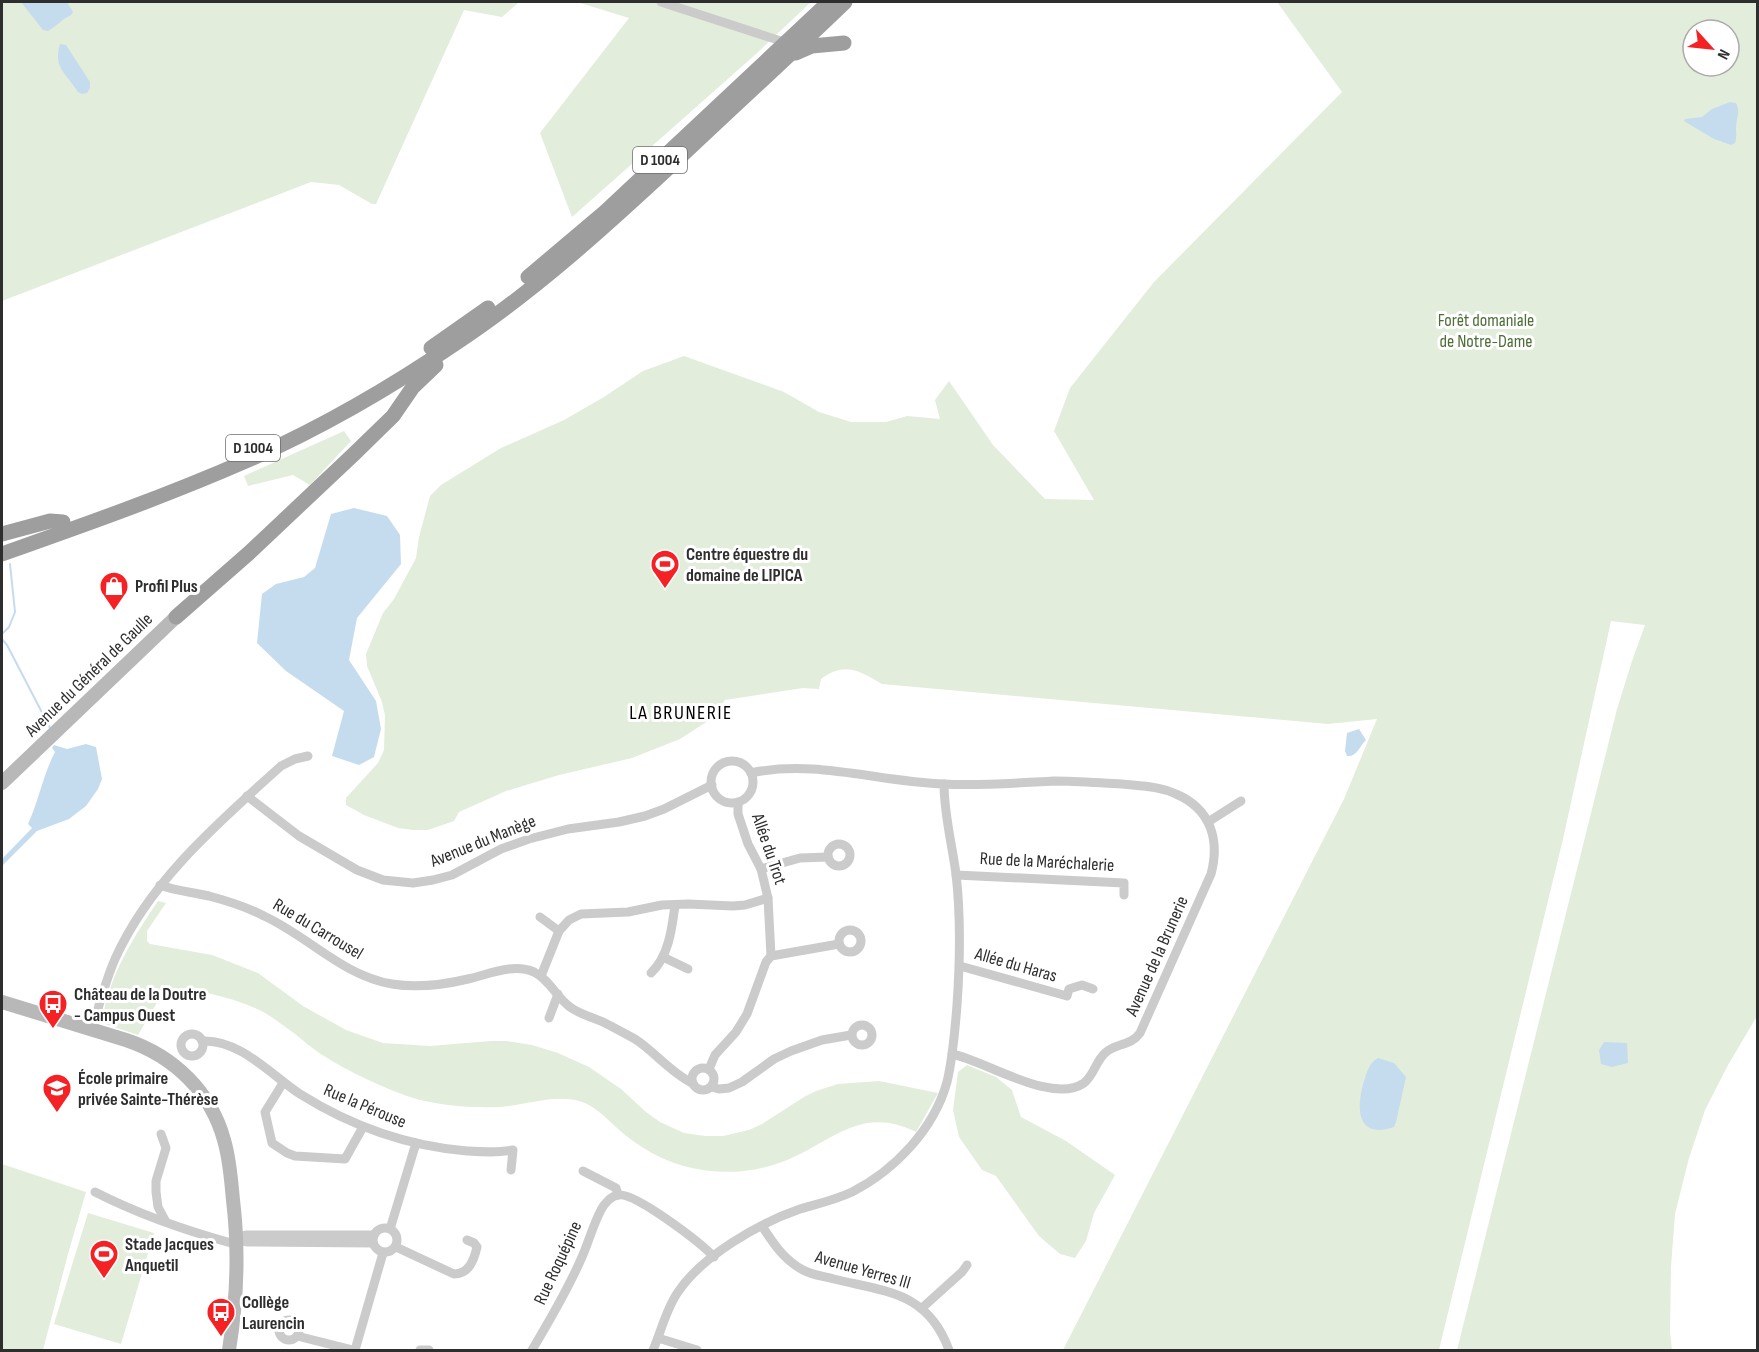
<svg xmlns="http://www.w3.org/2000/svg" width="1759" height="1352" font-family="'Sofia Sans Condensed',sans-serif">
<rect width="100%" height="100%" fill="#fff"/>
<g fill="#e3eddb" fill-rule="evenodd">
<path d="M2,2H519L502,17L464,10L376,204H372L339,185L311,182L2,301Z"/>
<path d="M577,2H811L756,54L572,217L540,133L629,18Z"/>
<path d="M1277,2H1757V1016L1728,1065L1705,1110L1689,1158L1675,1214L1671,1267L1670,1332L1672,1350H1457L1617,709L1632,661L1645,625L1611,621L1563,839L1439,1350H1063L1344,799L1377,719L1328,724L882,684C859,671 846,661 821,679L819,689L803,688L725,700L708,721L680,739L632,758L559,775L506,791L459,812L454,821L428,830H413L398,828L364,815L346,805V798L378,763L384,750L385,715L382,702L367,666L366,654L383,613L394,599L416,558L419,537L430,496L441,485L501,448L564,420L604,397L643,371L684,356L784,392L819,412L851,422H886L907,416L940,419L935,400L949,381L993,445L1045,499L1094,500L1054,431L1070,388L1154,282L1342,92ZM1693,30H1729V66H1693Z"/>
<path d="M344,431L351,441L310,485L293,475L248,486L244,476Z"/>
<path d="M158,901L166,903L147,931V941L150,944L212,955L258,973L303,1006L346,1030L383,1043L430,1046L491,1041H507L532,1045L558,1053L589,1067L621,1089L646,1112L660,1122L684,1133L705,1136H723L749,1130L762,1124L804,1097L816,1091L838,1084L879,1081L938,1093L916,1132C856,1102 827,1149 773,1165C746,1173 720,1174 692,1168C664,1162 639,1148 617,1128C607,1119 598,1109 585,1103C559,1092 527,1105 500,1107C470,1108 439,1106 410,1097C384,1088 347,1071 324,1056C312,1049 302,1039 291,1031C281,1024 269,1014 257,1009C232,997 192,988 165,989L138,1035L102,1023C108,977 133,938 158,901Z"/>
<path d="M967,1065L996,1077L1012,1090L1021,1117L1066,1141L1115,1175L1094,1213L1086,1241L1075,1258L1060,1254L1039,1236L996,1176L982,1170L959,1137L953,1110L958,1072Z"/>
<path d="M2,1164L86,1192L68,1254L43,1350H2Z"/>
<path d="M88,1213L154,1233L121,1344L54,1324Z"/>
</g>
<g fill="#c5dcee">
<path d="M21,2H67L73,12L71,15C62,19 57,26 48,31L43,30Z"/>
<path d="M60,44L66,45L90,82V88L87,93L82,94L78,92C66,73 53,68 60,44Z"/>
<path d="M1730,102L1736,103C1741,112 1736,118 1736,128C1736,134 1737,137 1735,143L1731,145L1714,139L1684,121L1685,119L1702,117L1712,109Z"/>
<path d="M354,508L387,516L400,535L401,564L357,618L349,660L376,701L381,729L374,757L359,765L332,756L344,711L286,671L257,643L262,594L276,584L304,577L315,568L331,514Z"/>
<path d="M1359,729L1366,740C1359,747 1357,757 1347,756L1345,751L1347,733Z"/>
<path d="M86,744L96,747L102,779L98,789L86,806L69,819L37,831L2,866V859L32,828L28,824C39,800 43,775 55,752L52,748L54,745L67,749Z"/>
<path d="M1604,1042L1627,1043L1628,1063L1612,1067L1601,1064L1599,1050Z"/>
<path d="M1378,1058L1394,1063L1406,1077L1396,1122L1394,1127C1356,1140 1356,1107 1364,1081C1367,1072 1369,1063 1378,1058Z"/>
</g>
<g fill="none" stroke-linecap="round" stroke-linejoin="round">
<g stroke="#c5dcee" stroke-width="2">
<path d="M2,634L9,627L15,612L10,564"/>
<path d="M2,639L7,645L50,728"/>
</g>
<g stroke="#cbcbcb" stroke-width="9">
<path d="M661,2L787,43"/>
<circle cx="732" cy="782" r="21"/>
<path d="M944,784C980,786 1017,783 1054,781C1077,781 1100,783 1122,784C1141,786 1159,786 1176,794C1211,809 1220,840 1211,874L1140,1033C1131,1046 1116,1043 1105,1053C1096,1061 1094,1075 1084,1083C1052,1105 986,1061 952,1054"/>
<path d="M247,796L299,836L357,870L383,880L413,883L433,880L452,875L501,849L529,839L568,829L619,822L645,816L664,809L712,785"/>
<path d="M1208,822L1241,801"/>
<circle cx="839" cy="855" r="11"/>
<path d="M761,869L800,858L828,857"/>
<path d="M956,875L1124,883V895"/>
<path d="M160,885C176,891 192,892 209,896C228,901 247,907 264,916C308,936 343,976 392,984C417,988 443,985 468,979C490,974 513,963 534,972C550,980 556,997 570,1007C579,1014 592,1017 603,1022C613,1027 624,1033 635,1039C655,1052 670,1072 692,1083"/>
<path d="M540,917L559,931"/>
<circle cx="850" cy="941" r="11"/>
<path d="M771,956L839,944"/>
<path d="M663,957L688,969"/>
<path d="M960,966L1067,996L1069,989L1082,985L1093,989"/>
<path d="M651,973C669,956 672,928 675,905"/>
<path d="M541,976L559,931L569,920L581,914L628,912L662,905L688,904L733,906L745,905L768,898"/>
<path d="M549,1018L558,994"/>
<circle cx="862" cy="1035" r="10"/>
<path d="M92,1029C99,1006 105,982 115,959C150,881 218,823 281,766L295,759L308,756"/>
<circle cx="192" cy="1045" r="11"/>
<path d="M202,1041C240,1039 271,1075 300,1094C351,1126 407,1146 467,1151C483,1152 497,1153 513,1150L511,1170"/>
<circle cx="703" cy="1079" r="11"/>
<path d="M709,1069L715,1055L736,1032L747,1014L766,962L771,956L768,898L761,869L748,844L738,814V802"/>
<path d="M283,1083L265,1112L272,1143L287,1153L295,1156L345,1159L363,1127"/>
<path d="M712,1087L719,1089L729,1088L742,1082L774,1059L791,1051L822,1040L851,1035"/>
<path d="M161,1134L166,1148L156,1181V1192L158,1207L166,1222"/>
<path d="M583,1171L616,1188L618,1195"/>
<path d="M95,1192C138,1214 184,1230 231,1243L236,1240"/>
<path d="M762,1226C773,1243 784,1260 803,1270C812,1275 823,1276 834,1279C887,1292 928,1292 949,1350"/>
<circle cx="385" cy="1240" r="12"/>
<path d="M390,1229L416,1143"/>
<path d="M373,1243L248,1242L236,1240L241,1236L247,1235H374"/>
<path d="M396,1247L454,1274C469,1274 474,1260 477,1247L474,1243L467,1240"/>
<path d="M922,1308L962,1272L967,1265"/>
<circle cx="289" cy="1330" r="10"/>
<path d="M297,1336L353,1350"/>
<path d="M658,1338L697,1350"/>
<path d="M355,1350L383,1253"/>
<path d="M420,1350H429"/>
<path d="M532,1350C550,1320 568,1289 582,1257C589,1241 593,1225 601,1210C604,1204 611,1196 618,1195C635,1192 701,1243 714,1257"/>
<path d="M653,1350C661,1332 666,1309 678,1292C702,1256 759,1223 800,1209C817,1204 835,1200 852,1192C895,1170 934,1129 947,1082C953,1057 955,1031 957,1005C960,962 961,917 956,874C952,844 944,814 944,784C879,782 815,759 751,773"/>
</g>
<g stroke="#b8b8b8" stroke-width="14">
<path d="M2,783L176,617"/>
<path d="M2,1002L126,1040C174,1056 211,1092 224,1140C230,1160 231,1180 233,1200C239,1250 237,1301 229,1350"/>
</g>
<g stroke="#9e9e9e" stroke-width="15">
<path d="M796,53L812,46L844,43"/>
<path d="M528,277L605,212L829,2"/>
<path d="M431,348L488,308"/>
<path d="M2,534L50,521L63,522"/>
<path d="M2,554C84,525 166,496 246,461C319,429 390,388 456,343C536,290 607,225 677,160C733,107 790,55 845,2"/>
<path d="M176,617L249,553L354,454L393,416L413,387L436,365"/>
</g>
</g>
<defs>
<g id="stadium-pin" transform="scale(1.5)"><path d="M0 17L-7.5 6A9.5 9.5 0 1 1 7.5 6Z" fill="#f42225" stroke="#fff"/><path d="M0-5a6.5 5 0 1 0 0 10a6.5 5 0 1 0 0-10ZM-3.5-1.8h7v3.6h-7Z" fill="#fff"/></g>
<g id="shop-pin" transform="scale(1.5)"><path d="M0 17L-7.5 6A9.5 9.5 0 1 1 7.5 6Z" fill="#f42225" stroke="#fff"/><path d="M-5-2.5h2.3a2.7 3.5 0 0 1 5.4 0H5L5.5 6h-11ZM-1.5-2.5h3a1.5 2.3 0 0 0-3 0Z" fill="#fff"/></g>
<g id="bus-pin" transform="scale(1.5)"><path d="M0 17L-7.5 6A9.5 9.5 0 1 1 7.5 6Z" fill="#f42225" stroke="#fff"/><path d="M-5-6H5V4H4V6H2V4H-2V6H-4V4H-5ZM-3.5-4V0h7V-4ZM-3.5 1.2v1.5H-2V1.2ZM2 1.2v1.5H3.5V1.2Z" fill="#fff"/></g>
<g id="school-pin" transform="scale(1.5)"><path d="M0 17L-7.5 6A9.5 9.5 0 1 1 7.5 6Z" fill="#f42225" stroke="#fff"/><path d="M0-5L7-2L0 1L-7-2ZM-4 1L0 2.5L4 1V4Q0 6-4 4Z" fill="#fff"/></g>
</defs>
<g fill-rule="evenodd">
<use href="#stadium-pin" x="665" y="564"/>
<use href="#shop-pin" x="114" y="586"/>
<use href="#bus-pin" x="53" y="1004"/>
<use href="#school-pin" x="57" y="1088"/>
<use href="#stadium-pin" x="104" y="1254"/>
<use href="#bus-pin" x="221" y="1312"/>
</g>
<g text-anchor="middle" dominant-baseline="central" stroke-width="6" stroke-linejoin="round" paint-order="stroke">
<g fill="#fff" stroke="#6d6d6d" stroke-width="1.5">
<rect x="633" y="147" width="54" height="26" rx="4.5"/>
<rect x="226" y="435" width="54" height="26" rx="4.5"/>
</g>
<g font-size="16" font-weight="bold" fill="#2e2e2e">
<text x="660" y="160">D 1004</text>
<text x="253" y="448">D 1004</text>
</g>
<g font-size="18" fill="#4e6e38" stroke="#fff">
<text x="1486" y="320">Forêt domaniale<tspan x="1486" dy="21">de Notre-Dame</tspan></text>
</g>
<g font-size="18" font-weight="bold" fill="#2e2e2e" stroke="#fff" text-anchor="start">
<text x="686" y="554">Centre équestre du<tspan x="686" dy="21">domaine de LIPICA</tspan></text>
<text x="135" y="586">Profil Plus</text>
<text x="74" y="994">Château de la Doutre<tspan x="74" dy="21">- Campus Ouest</tspan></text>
<text x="78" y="1078">École primaire<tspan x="78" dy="21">privée Sainte-Thérèse</tspan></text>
<text x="125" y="1244">Stade Jacques<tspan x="125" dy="21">Anquetil</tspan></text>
<text x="242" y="1302">Collège<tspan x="242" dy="21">Laurencin</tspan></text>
</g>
<g font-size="18" fill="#2e2e2e" stroke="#fff">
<text transform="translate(89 675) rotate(-44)">Avenue du Général de Gaulle</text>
<text transform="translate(483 841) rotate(-22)">Avenue du Manège</text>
<text transform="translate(769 849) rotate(71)">Allée du Trot</text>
<text transform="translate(1047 862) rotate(3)">Rue de la Maréchalerie</text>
<text transform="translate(318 929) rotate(31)">Rue du Carrousel</text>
<text transform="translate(1157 956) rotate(-66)">Avenue de la Brunerie</text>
<text transform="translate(1016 965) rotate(16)">Allée du Haras</text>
<text transform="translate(365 1106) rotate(23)">Rue la Pérouse</text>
<text transform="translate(558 1263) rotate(-65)">Rue Roquépine</text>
<text transform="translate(863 1270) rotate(16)">Avenue Yerres III</text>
</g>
<g font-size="20" letter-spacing="1.5" fill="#000" stroke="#fff">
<text x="681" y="713">LA BRUNERIE</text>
</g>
</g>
<rect width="1759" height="1352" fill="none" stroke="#2e2e2e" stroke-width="6"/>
<g transform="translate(1711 48) rotate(117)"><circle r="28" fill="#ffffff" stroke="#ababab" stroke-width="1.5"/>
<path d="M0-4.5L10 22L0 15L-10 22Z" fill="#f42225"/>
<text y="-9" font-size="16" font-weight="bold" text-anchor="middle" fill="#2e2e2e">N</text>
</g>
</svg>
